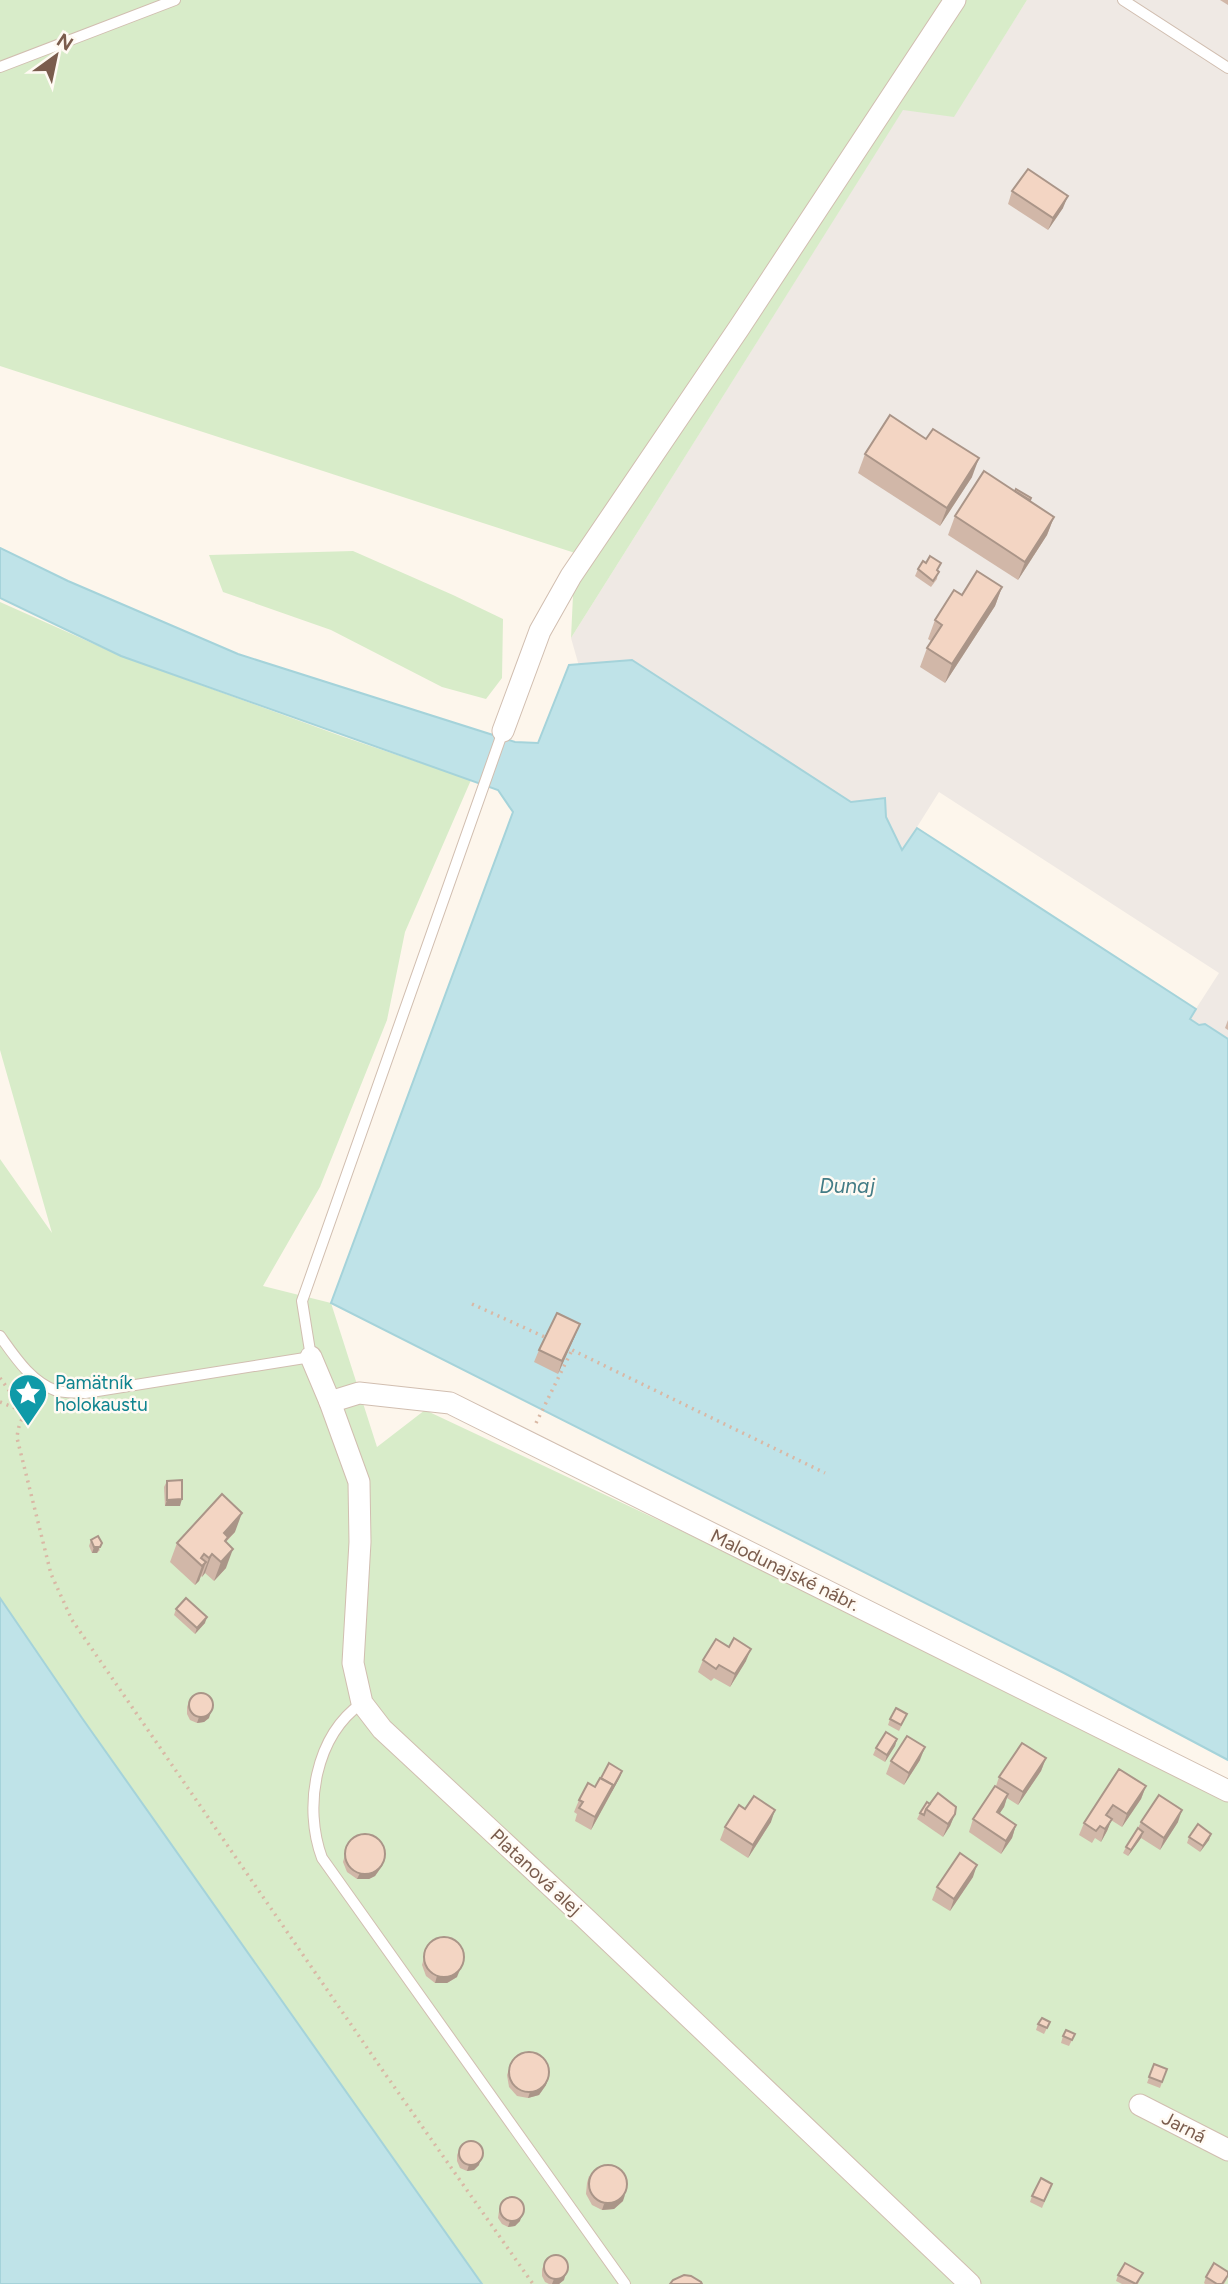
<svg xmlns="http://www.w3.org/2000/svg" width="1228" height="2284" font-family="Figtree,sans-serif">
<rect width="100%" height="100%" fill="#fdf6ec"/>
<path fill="#efe9e4" d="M1027,0H1228V1039L1206,1024L1199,1025L1190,1018L1219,973L939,792L902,851L886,817L851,802L632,660L579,666L571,638L903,109L954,116Z"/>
<g fill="#d8ecc9">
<path d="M0,0H1027L954,117L903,110L571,638L575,553L0,366Z"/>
<path d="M353,551L453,595L503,619L502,678L486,699L442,687L331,630L223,592L209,555Z"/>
<path d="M0,602L121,656L341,736L471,780L405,932L387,1020L320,1187L263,1286L331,1303L377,1447L425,1410L790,1582L1228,1802V2284H482L82,1718L0,1598V1159L52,1233L0,1050Z"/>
</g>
<g fill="#bfe3e8" stroke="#a5d3da" stroke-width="2">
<path d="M0,548L68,581L238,654L515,742L538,743L569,665L632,660L851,802L885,798L886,817L902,850L917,828L1196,1009L1190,1019L1199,1025L1205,1024L1228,1039V1760L1064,1673L331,1303L513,812L498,790L121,656L0,598Z"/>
<path d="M0,1598L82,1718L482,2284H0Z"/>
</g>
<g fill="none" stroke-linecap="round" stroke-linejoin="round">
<g stroke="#d1beb0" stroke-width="12">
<g id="service">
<path d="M1123,0L1228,68"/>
<path d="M0,67L175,0"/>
<path d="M0,1336C15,1357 31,1382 57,1391C65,1393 76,1392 85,1393L311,1357L302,1301L503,731"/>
<path d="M362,1703C315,1736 303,1807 322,1858L625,2284"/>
</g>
</g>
<g stroke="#d1beb0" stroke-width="23">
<g id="minor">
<path d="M503,731L540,631L571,576L739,328L955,0"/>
<path d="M311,1357L330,1402L359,1482L360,1542L353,1663L362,1703L382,1729L584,1917L970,2284"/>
<path d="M330,1402L359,1393L450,1403L1228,1791"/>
<path d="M1140,2105L1228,2150"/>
</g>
</g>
<g stroke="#d9b8a5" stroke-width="3.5" stroke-dasharray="2 5" stroke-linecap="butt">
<path d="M472,1304L547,1338"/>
<path d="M566,1347L825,1473"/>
<path d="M0,1378L25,1412"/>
<path d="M0,1402L23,1411"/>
<path d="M43,1402C26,1411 19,1417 17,1438L51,1574L72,1620L381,2068L533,2284"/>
<path d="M536,1423L572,1350"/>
</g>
<use href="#service" stroke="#fff" stroke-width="10"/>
<use href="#minor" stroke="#fff" stroke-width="21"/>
</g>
<g fill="#d1b7a8">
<path d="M1220,0H1228V5Z"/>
<path d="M1012,191L1063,208L1048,230L1008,204Z"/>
<path d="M865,454L972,477L940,526L858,473Z"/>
<path d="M1030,501L1054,517L1047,535L1018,580L948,535L955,516Z"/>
<path d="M918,569L938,571L937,579L931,587L915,576Z"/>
<path d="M1002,587L995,606L945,683L920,667L927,648L931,641L928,639L935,620L962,595Z"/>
<path d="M1228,1020V1030L1225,1028Z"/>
<path d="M575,1336L558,1374L534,1362L539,1350Z"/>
<path d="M167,1481L180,1506H165L164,1487Z"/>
<path d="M235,1532L226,1542V1568L214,1581L205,1573L202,1577L201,1576L199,1581L195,1585L170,1562L177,1543Z"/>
<path d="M91,1540L100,1550L97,1553H92L89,1546Z"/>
<path d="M176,1609L205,1623L195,1634L174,1615Z"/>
<path d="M703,1660L746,1661L730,1687L714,1678L711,1681L698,1672Z"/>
<path d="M189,1701L209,1718L204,1722L197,1723L190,1720L187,1714V1707Z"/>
<path d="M907,1714L899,1731L888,1725L890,1719Z"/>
<path d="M897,1739L895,1746L885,1762L873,1755L876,1748Z"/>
<path d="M1046,1758L1041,1771L1018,1805L1007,1798L1004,1807L999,1814L1016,1825L1012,1838L1001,1854L969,1832L973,1819L996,1786L999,1777Z"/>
<path d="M920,1760L904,1785L886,1774L891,1761Z"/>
<path d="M622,1771L620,1777L591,1830L575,1821L577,1814L574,1812L579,1800L595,1787Z"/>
<path d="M1146,1786L1141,1799L1122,1827L1111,1820L1107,1831L1101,1842L1095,1838L1092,1843L1079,1835L1084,1823Z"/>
<path d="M927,1802L955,1814L950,1826L943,1837L917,1819L920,1813Z"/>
<path d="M745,1809L771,1822L748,1858L720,1840L725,1827Z"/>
<path d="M1141,1822H1178L1160,1850L1141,1838L1128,1856L1123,1853L1126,1847L1138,1828Z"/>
<path d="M1211,1834L1209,1840L1200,1852L1187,1843L1189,1837Z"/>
<path d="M348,1844L382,1866L375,1876L369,1879H357L347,1872L343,1862Z"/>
<path d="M973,1877L950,1911L932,1900L937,1887Z"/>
<path d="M427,1947L457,1977L447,1983H435L426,1976L422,1965Z"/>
<path d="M1038,2024L1047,2028L1044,2034L1036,2030Z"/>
<path d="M1063,2036L1072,2040L1069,2046L1061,2043Z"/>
<path d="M1154,2064L1167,2069L1160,2088L1147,2083Z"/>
<path d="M509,2069L546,2085L539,2095L528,2098L517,2096L509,2087L507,2075Z"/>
<path d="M460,2148L479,2165L474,2170L467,2171L460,2168L457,2161V2155Z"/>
<path d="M589,2176L623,2201L614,2209L602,2210L592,2205L586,2194L587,2183Z"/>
<path d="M1052,2184L1042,2208L1030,2202L1032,2196Z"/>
<path d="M501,2204L520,2221L515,2226L508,2227L502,2224L498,2218L499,2211Z"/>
<path d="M545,2263L564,2280L559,2284H549L545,2282L542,2276V2269Z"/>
<path d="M1118,2275L1140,2279L1138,2284H1122L1116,2281Z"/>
<path d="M1206,2277H1228L1224,2284H1205L1204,2283Z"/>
</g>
<g fill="#aa9588">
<path d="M1068,196L1063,208L1048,230L1053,218Z"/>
<path d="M979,458L972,477L940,526L947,508Z"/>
<path d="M1054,517L1047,535L1018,580L1025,562Z"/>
<path d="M1002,587L995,606L945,683L952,664Z"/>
<path d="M580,1324L575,1336L558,1374L562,1361Z"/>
<path d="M182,1499L180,1506H165L167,1500Z"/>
<path d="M242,1513L235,1532L226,1541L221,1556L224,1533Z"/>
<path d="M102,1543L97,1553H92L94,1547Z"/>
<path d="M233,1549L226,1568L214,1581L221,1562Z"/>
<path d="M212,1554L205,1573L202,1577L209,1558Z"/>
<path d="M206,1562L199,1581L195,1585L202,1566Z"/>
<path d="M207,1617L205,1623L195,1634L197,1628Z"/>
<path d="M751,1649L746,1661L730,1687L735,1674Z"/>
<path d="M211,1712L209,1718L204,1722L197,1723L199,1717Z"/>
<path d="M897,1739L895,1746L885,1762L887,1755Z"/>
<path d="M925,1747L920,1760L904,1785L909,1773Z"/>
<path d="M1046,1758L1041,1771L1018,1805L1023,1792Z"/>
<path d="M622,1771L620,1777L591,1830L595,1817Z"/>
<path d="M1146,1786L1141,1799L1122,1827L1127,1814Z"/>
<path d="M1008,1794L1004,1807L992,1825L997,1812Z"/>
<path d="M775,1810L771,1822L748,1858L753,1845Z"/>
<path d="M1182,1810L1178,1822L1160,1850L1164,1838Z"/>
<path d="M955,1814L950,1826L943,1837L948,1824Z"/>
<path d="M1112,1819L1107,1831L1101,1842L1105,1829Z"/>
<path d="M1016,1825L1012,1838L1001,1854L1006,1841Z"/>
<path d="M1143,1832L1141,1838L1128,1856L1131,1850Z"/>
<path d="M1211,1834L1209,1840L1200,1852L1203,1846Z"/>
<path d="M384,1860L382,1866L375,1876L369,1879H357L360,1873Z"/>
<path d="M977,1865L973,1877L950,1911L954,1899Z"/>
<path d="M464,1960L457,1977L447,1983H435L437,1976Z"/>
<path d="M548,2079L546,2085L539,2095L528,2098L530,2092Z"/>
<path d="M481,2159L479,2165L474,2170L467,2171L469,2165Z"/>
<path d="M625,2195L623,2201L614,2209L602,2210L604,2204Z"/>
<path d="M522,2215L520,2221L515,2226L508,2227L510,2221Z"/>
<path d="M566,2273L564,2280L559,2284H552L554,2279Z"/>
</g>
<g fill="#f3d5c3" stroke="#aa9588" stroke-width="2">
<path d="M1028,169L1068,196L1053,218L1012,191Z"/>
<path d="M890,415L926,439L933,429L979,458L947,508L865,454Z"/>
<path d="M984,471L1054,517L1025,562L955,516Z"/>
<path d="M1016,489L1031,498L1030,500L1015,491Z"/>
<path d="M930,556L941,563L937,570L939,572L933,581L918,569L923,561L926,563Z"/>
<path d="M977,571L1002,587L952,664L927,648L942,625L935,620L954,590L962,595Z"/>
<path d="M557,1313L580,1324L562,1361L539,1350Z"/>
<path d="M182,1480V1499L167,1500V1481Z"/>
<path d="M222,1494L242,1513L224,1533L228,1537L225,1541L233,1549L221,1562L212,1554L209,1558L204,1554L201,1558L206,1562L202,1566L177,1543Z"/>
<path d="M98,1536L102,1543L100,1547H94L91,1540Z"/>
<path d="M186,1598L207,1617L197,1628L176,1609Z"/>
<path d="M734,1638L751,1649L735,1674L719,1665L716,1669L703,1660L716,1639L729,1647Z"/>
<circle cx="201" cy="1705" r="12"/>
<path d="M896,1708L907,1714L901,1725L890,1719Z"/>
<path d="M886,1732L897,1739L887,1755L876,1748Z"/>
<path d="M907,1736L925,1747L909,1773L891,1761Z"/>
<path d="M1022,1743L1046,1758L1023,1792L999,1777Z"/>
<path d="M609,1763L622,1771L611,1791L613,1785L601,1778Z"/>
<path d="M1119,1769L1146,1786L1127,1814L1113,1805L1106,1815L1112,1819L1105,1829L1100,1826L1096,1831L1084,1823Z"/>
<path d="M600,1778L613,1785L595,1817L579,1808L583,1802L579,1800L588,1783L595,1787Z"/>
<path d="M995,1786L1008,1794L997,1812L1016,1825L1006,1841L973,1819Z"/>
<path d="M938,1793L956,1807L955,1814L948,1824L926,1809Z"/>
<path d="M1159,1795L1182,1810L1164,1838L1141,1822Z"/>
<path d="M754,1796L775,1810L753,1845L725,1827L739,1805L745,1809Z"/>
<path d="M927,1802L930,1804L926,1809L924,1815L920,1813Z"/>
<path d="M1198,1824L1211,1834L1203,1846L1189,1837Z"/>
<path d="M1138,1828L1143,1832L1131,1850L1126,1847Z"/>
<circle cx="365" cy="1854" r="20"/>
<path d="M960,1853L977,1865L954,1899L937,1887Z"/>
<circle cx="444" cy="1957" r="20"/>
<path d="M1042,2018L1050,2022L1047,2028L1038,2024Z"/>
<path d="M1066,2030L1075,2034L1072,2040L1063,2036Z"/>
<circle cx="529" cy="2072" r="20"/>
<path d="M1154,2064L1167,2069L1162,2082L1149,2077Z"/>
<circle cx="471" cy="2153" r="12"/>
<circle cx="608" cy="2184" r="19"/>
<path d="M1041,2178L1052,2184L1044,2201L1032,2196Z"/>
<circle cx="512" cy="2209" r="12"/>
<circle cx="556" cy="2267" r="12"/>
<path d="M1125,2263L1143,2273L1136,2284L1118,2275Z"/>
<path d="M1214,2263L1228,2272V2275L1222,2284H1217L1206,2277Z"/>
<path d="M684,2275L691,2276L701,2282L702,2284H670L673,2280Z"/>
</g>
<defs>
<g id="sight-pin" transform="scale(2.0125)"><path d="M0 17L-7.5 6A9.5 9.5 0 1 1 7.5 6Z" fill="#0f9aa8" stroke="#fffaf3"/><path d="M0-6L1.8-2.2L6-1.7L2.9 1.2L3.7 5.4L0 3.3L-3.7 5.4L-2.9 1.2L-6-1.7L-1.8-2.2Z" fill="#fff"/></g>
</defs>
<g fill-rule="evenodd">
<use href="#sight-pin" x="28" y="1393"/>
</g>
<g text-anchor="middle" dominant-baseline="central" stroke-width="5" stroke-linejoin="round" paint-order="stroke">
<g font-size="19" fill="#0d838f" stroke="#fffaf3" text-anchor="start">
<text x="55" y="1382">Pamätník<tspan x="55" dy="22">holokaustu</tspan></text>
</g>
<g font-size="19" fill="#7a5c4d" stroke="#fffaf3">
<text transform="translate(785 1570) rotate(26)">Malodunajské nábr.</text>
<text transform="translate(536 1872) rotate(43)">Platanová alej</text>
<text transform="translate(1184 2127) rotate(27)">Jarná</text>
</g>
<g font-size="21" font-style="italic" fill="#437c86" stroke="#fffaf3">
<text x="847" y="1185">Dunaj</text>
</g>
</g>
<g transform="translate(56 56) rotate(33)" stroke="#fffaf3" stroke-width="5" paint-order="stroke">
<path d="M0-5L12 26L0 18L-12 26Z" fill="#7a5c4d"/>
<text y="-10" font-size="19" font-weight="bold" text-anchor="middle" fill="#7a5c4d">N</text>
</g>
</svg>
